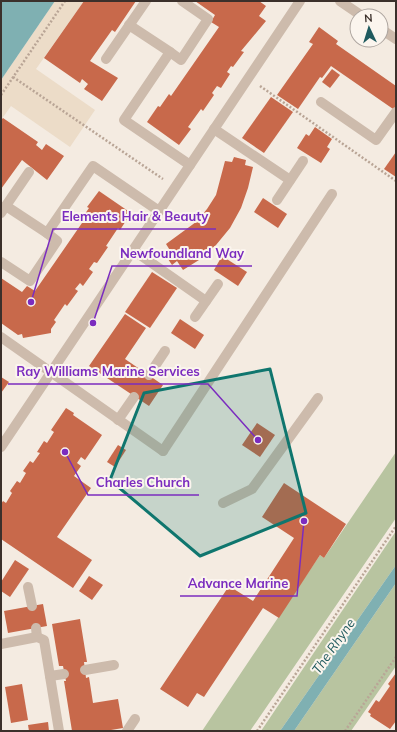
<svg xmlns="http://www.w3.org/2000/svg" width="397" height="732" font-family="Mulish,sans-serif">
<rect width="100%" height="100%" fill="#f4ebe1"/>
<g fill="#b8c4a0">
<path d="M396,452V518L250,731H202L320,555L324,558Z"/>
<path d="M396,531V565L280,731H261Z"/>
<path d="M396,583V666L351,731H294Z"/>
</g>
<path fill="#ecdcc8" d="M55,1H84L36,69L95,110L70,147L11,106L1,120V80Z"/>
<g fill="#7fb0b2">
<path d="M1,1H55L1,80Z"/>
<path d="M396,565V583L294,731H280Z"/>
</g>
<g fill="#c8694b">
<path d="M84,1H136L115,32L112,30L90,61L118,78L102,101L84,89L88,84L82,79L80,83L44,58Z"/>
<path d="M195,1H259L266,6L259,16L266,21L241,51L244,52L233,67L231,66L227,72L230,74L221,88L217,86L212,93L214,95L203,111L201,109L188,127L191,129L179,145L147,122L158,106L160,107L169,94L171,96L219,27L211,22L215,15Z"/>
<path d="M319,27L338,41L336,44L396,86V111L331,66L322,78L320,77L298,109L277,95L313,44L309,42Z"/>
<path d="M332,69L340,75L330,88L322,82Z"/>
<path d="M271,97L293,112L264,153L242,138Z"/>
<path d="M3,118L38,142L36,145L42,150L46,144L64,156L47,180L22,160L1,189V120Z"/>
<path d="M315,127L332,139L327,147L330,149L321,163L297,148L306,134L309,136Z"/>
<path d="M396,152V177L384,169Z"/>
<path d="M234,157L246,160L245,165L253,167L248,188L241,208L230,228L216,245L199,260L183,270L177,261L172,265L166,256L171,252L166,244L196,222L207,209L216,195L225,161L232,162Z"/>
<path d="M99,191L131,213L120,230L118,228L106,246L108,247L97,263L94,262L89,269L93,272L83,286L80,283L75,289L78,291L67,306L65,304L54,320L56,322L51,329V333L23,338L22,334L18,335L1,323V278L22,292L27,286L35,291L82,223L80,221L89,208L87,207Z"/>
<path d="M263,198L287,214L278,228L254,212Z"/>
<path d="M222,256L247,272L238,286L214,270Z"/>
<path d="M152,272L177,288L150,328L125,312Z"/>
<path d="M125,314L146,328L125,359L163,385L149,406L89,366Z"/>
<path d="M180,319L204,335L195,349L171,333Z"/>
<path d="M1,377L9,382L1,393Z"/>
<path d="M66,408L74,413L73,415L102,435L85,460L81,457L77,463L81,466L74,476L91,488L57,537L92,560L73,588L1,539V504L3,501L6,503L12,493L10,491L17,481L20,483L26,473L23,471L30,461L33,463L40,453L37,452L44,441L47,443L54,432L51,430Z"/>
<path d="M257,423L275,435L260,457L242,445Z"/>
<path d="M118,445L126,450L115,467L107,462Z"/>
<path d="M284,483L346,524L324,558L320,555L279,618L263,608L204,697L197,693L188,707L160,689L229,586L253,601L294,538L262,517Z"/>
<path d="M15,560L29,569L10,597L1,591V582Z"/>
<path d="M89,576L103,585L92,600L79,591Z"/>
<path d="M43,604L47,626L8,633L4,611Z"/>
<path d="M80,619L87,662H84L86,678L89,677L93,703L118,699L123,728L105,731H72L64,681H66L63,666H59L52,624Z"/>
<path d="M396,673V721L390,729L370,716L371,714L368,712L376,700L379,702L390,686L388,684Z"/>
<path d="M22,684L28,720L11,723L5,687Z"/>
<path d="M48,722L49,731H29L28,725Z"/>
</g>
<g fill="none" stroke-linecap="round" stroke-linejoin="round">
<g stroke="#b9a596" stroke-width="2.5" stroke-dasharray="2 2" stroke-linecap="butt">
<path d="M13,77L163,179"/>
<path d="M260,86L396,181"/>
<path d="M1,95L65,1"/>
<path d="M257,731L396,526"/>
<path d="M345,731L396,657"/>
</g>
<g stroke="#cdbbac" stroke-width="10">
<path d="M321,102L376,140L396,112"/>
<path d="M214,129L290,180"/>
<path d="M277,200L303,161"/>
<path d="M133,250L206,301"/>
<path d="M195,317L218,284"/>
<path d="M149,375L165,351"/>
<path d="M118,420L134,397"/>
<path d="M163,451L332,194"/>
<path d="M223,503L252,489L318,398"/>
<path d="M28,587L32,606"/>
<path d="M36,628L37,637"/>
<path d="M85,670L114,665"/>
<path d="M50,676L64,674"/>
</g>
<g stroke="#cdbbac" stroke-width="10">
<path d="M340,1L362,16"/>
<path d="M129,25L170,52L124,120L190,165"/>
<path d="M381,29L396,39"/>
<path d="M170,52L181,60L208,19L182,1"/>
<path d="M106,59L146,1"/>
<path d="M6,206L47,233L93,166L159,211"/>
<path d="M1,213L29,172"/>
<path d="M1,262L30,281L57,241L47,233"/>
<path d="M1,337L163,451"/>
<path d="M1,447L300,1"/>
<path d="M1,644L37,637L44,640L59,731"/>
<path d="M127,731L135,719"/>
</g>
</g>
<path fill="#0f766e" fill-opacity="0.2" stroke="#0f766e" stroke-width="3" stroke-linejoin="round" d="M270,369L306,513L200,556L110,480L144,393Z"/>
<g text-anchor="middle" dominant-baseline="central" stroke-width="4" stroke-linejoin="round" paint-order="stroke">
<g font-size="13" font-style="italic" fill="#1f5a5e" stroke="#fbf5ee">
<text transform="translate(333 646) rotate(-55)">The Rhyne</text>
</g>
</g>
<path fill="none" stroke="#7b2cbf" stroke-width="1.5" d="M31 302L53 229H216M93 323L112 266H252M258 440L208 384H8M65 452L88 495H199M304 521L297 596H180"/>
<g fill="#7b2cbf" stroke="#fbf5ee" stroke-width="1.5">
<circle cx="31" cy="302" r="4"/>
<circle cx="93" cy="323" r="4"/>
<circle cx="258" cy="440" r="4"/>
<circle cx="65" cy="452" r="4"/>
<circle cx="304" cy="521" r="4"/>
</g>
<g font-size="13" text-anchor="middle" font-weight="bold" fill="#7b2cbf" stroke="#fbf5ee" stroke-width="4" stroke-linejoin="round" paint-order="stroke">
<text x="135" y="221">Elements Hair &amp; Beauty</text>
<text x="182" y="258">Newfoundland Way</text>
<text x="108" y="376">Ray Williams Marine Services</text>
<text x="143" y="487">Charles Church</text>
<text x="238" y="588">Advance Marine</text>
</g>
<rect width="397" height="732" fill="none" stroke="#3b302b" stroke-width="4"/>
<g transform="translate(369 28) rotate(356)"><circle r="19" fill="#fbf5ee" stroke="#aea6a0"/>
<path d="M0-3L7 15L0 10L-7 15Z" fill="#1f5a5e"/>
<text y="-6" font-size="11" font-weight="bold" text-anchor="middle" fill="#3b302b">N</text>
</g>
</svg>
